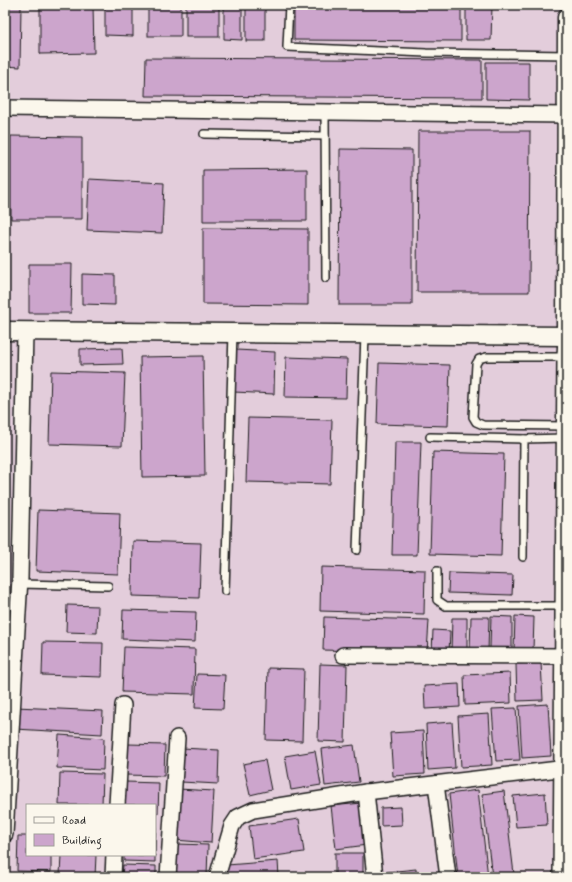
<svg xmlns="http://www.w3.org/2000/svg" width="572" height="882" font-family="Mynerve,sans-serif">
<rect width="100%" height="100%" fill="#eddee2"/>
<filter id="ink" filterUnits="userSpaceOnUse"><feTurbulence type="fractalNoise" baseFrequency=".025" numOctaves="2"/><feDisplacementMap in="SourceGraphic" scale="8" xChannelSelector="R" yChannelSelector="G"/><feConvolveMatrix kernelMatrix="1 2 1 2 8 2 1 2 1" color-interpolation-filters="sRGB"/></filter>
<g filter="url(#ink)">
<path fill="#e3cddb" fill-rule="evenodd" d="M5,5H567V877H5ZM27,805H155V855H27Z"/>
<g fill="#cca5cc" stroke="#1c1c1c">
<path d="M5,5H21L20,67L5,66Z"/>
<path d="M40,5H93L94,53L40,54Z"/>
<rect x="148" y="5" width="33" height="31"/>
<rect x="186" y="5" width="33" height="32"/>
<path d="M224,5H242V40L224,39Z"/>
<rect x="246" y="5" width="19" height="36"/>
<path d="M294,5H461V41L294,40Z"/>
<path d="M466,5H492L491,40H466Z"/>
<path d="M105,6H133V36L105,35Z"/>
<path d="M146,58L482,60V98L145,96Z"/>
<path d="M486,62H529V100L486,99Z"/>
<path d="M418,131H530L529,292H417Z"/>
<path d="M11,136L82,137V219H11Z"/>
<path d="M340,149L412,150V305H339Z"/>
<path d="M307,169V221H203V170Z"/>
<path d="M89,179L164,183L162,233L87,230Z"/>
<path d="M203,228L308,229V305L203,304Z"/>
<path d="M29,264H72L71,313H29Z"/>
<path d="M82,274L115,275V305L82,304Z"/>
<path d="M122,348L123,364L80,365V349Z"/>
<path d="M236,350L275,352L274,394L234,392Z"/>
<path d="M203,356L205,476L142,477L140,357Z"/>
<path d="M286,357L347,359L346,398L285,397Z"/>
<path d="M379,363L450,365L448,426L377,424Z"/>
<path d="M51,371L125,373L122,446L49,444Z"/>
<path d="M248,418L332,420L330,484L246,482Z"/>
<path d="M395,442H421L417,555H392Z"/>
<path d="M433,452L504,454L501,556L430,554Z"/>
<path d="M38,510L120,513L118,574L36,571Z"/>
<path d="M133,541L201,543L199,598L132,596Z"/>
<path d="M321,567L425,570L424,614L320,611Z"/>
<path d="M449,573L513,575L512,595L448,593Z"/>
<path d="M67,605L98,606L97,633L66,632Z"/>
<path d="M123,610L196,612L195,642L122,639Z"/>
<path d="M491,616L512,617V648H490Z"/>
<path d="M515,616L534,617L533,650H514Z"/>
<path d="M324,617L429,620L427,653L323,650Z"/>
<path d="M471,617H489L488,651H470Z"/>
<path d="M452,618H467V653L451,652Z"/>
<path d="M433,630L450,631L449,653H432Z"/>
<path d="M43,642L103,643L102,677L42,675Z"/>
<path d="M124,647L195,649L194,694L122,692Z"/>
<path d="M541,663L543,700L517,701L516,664Z"/>
<path d="M320,664L347,665L345,742L318,741Z"/>
<path d="M268,668L304,669L302,741L266,740Z"/>
<path d="M510,673L511,703L465,705L464,675Z"/>
<path d="M197,674L225,675L223,709L195,708Z"/>
<path d="M459,684L460,707L425,709L424,686Z"/>
<path d="M548,704L551,756L522,758L519,706Z"/>
<path d="M16,707L103,711L102,734L15,729Z"/>
<path d="M516,708L520,760L496,761L492,709Z"/>
<path d="M489,714L492,765L461,767L458,716Z"/>
<path d="M452,722L455,768L428,770L426,724Z"/>
<path d="M423,731L425,774L393,776L390,733Z"/>
<path d="M59,735L104,738L103,770L57,768Z"/>
<path d="M128,744L165,745L164,776L126,775Z"/>
<path d="M354,745L359,782L325,786L321,749Z"/>
<path d="M182,748L219,750L218,784L181,782Z"/>
<path d="M315,751L321,785L291,790L285,756Z"/>
<path d="M265,760L271,790L250,795L243,764Z"/>
<path d="M60,773L103,774L102,805H59Z"/>
<path d="M126,782L159,783L158,813H155V805H125Z"/>
<path d="M178,789L214,791L211,843L175,840Z"/>
<path d="M478,790L488,877H458L449,794Z"/>
<path d="M504,791L514,874L492,877L482,794Z"/>
<path d="M545,793L547,825L516,827L513,796Z"/>
<path d="M362,803L367,845L336,849L331,806Z"/>
<path d="M401,807L402,825L381,826V808Z"/>
<path d="M155,819H156L155,852Z"/>
<path d="M299,819L304,852L253,859L249,826Z"/>
<path d="M18,836H27V855H51V872L17,871Z"/>
<path d="M177,844L208,845L207,877L176,875Z"/>
<rect x="335" y="853" width="28" height="24"/>
<path d="M61,855H96L95,877L60,875Z"/>
<path d="M124,855H155V862L124,861Z"/>
<path d="M278,861L279,877H228L227,865Z"/>
<path d="M123,865L156,866V877H122Z"/>
<path d="M416,869V877H387V872Z"/>
</g>
<g fill="none" stroke-linecap="round" stroke-linejoin="round">
<g stroke="#1c1c1c" stroke-width="10">
<g id="service">
<path d="M289,5L287,47L426,53L567,55"/>
<path d="M325,112L326,278"/>
<path d="M204,134L325,136"/>
<path d="M565,426L483,425L476,422L473,417L476,364L479,359L486,357H565"/>
<path d="M430,437L524,439"/>
<path d="M357,550L365,335"/>
<path d="M523,557L524,439L565,438"/>
<path d="M437,571V600L446,606H563"/>
<path d="M20,584L108,586"/>
<path d="M225,591L233,333"/>
</g>
</g>
<g stroke="#1c1c1c" stroke-width="18">
<g id="minor">
<path d="M5,108L566,115"/>
<path d="M343,655L564,656"/>
<path d="M436,784L448,877"/>
<path d="M366,792L375,877"/>
<path d="M117,805L123,705"/>
<path d="M5,834L20,578L25,331"/>
<path d="M113,877L114,855"/>
<path d="M168,877L177,738"/>
<path d="M217,877L232,826L238,817L253,810L366,792L567,768"/>
<path d="M561,877L565,357L566,336H567"/>
</g>
</g>
<g stroke="#1c1c1c" stroke-width="21">
<path id="tertiary" d="M5,331L566,336L567,17"/>
</g>
<use href="#service" stroke="#fbf7ec" stroke-width="7"/>
<use href="#minor" stroke="#fbf7ec" stroke-width="15"/>
<use href="#tertiary" stroke="#fbf7ec" stroke-width="18"/>
</g>
</g>
<rect width="572" height="882" fill="none" stroke="#fbf7ec" stroke-width="20"/>
<rect x="10" y="10" width="552" height="862" fill="none" stroke="#1c1c1c" stroke-width="1.5" filter="url(#ink)"/>
<rect x="26" y="804" width="130" height="52" fill="#fbf7ec" stroke="#a29f99"/>
<rect x="34" y="817" width="20" height="6" fill="#fbf7ec" stroke="#a29f99"/>
<text x="62" y="824" font-size="12" fill="#1c1c1c">Road</text>
<rect x="34" y="834" width="20" height="12" fill="#cca5cc" stroke="#a29f99"/>
<text x="62" y="844" font-size="12" fill="#1c1c1c">Building</text>
</svg>
